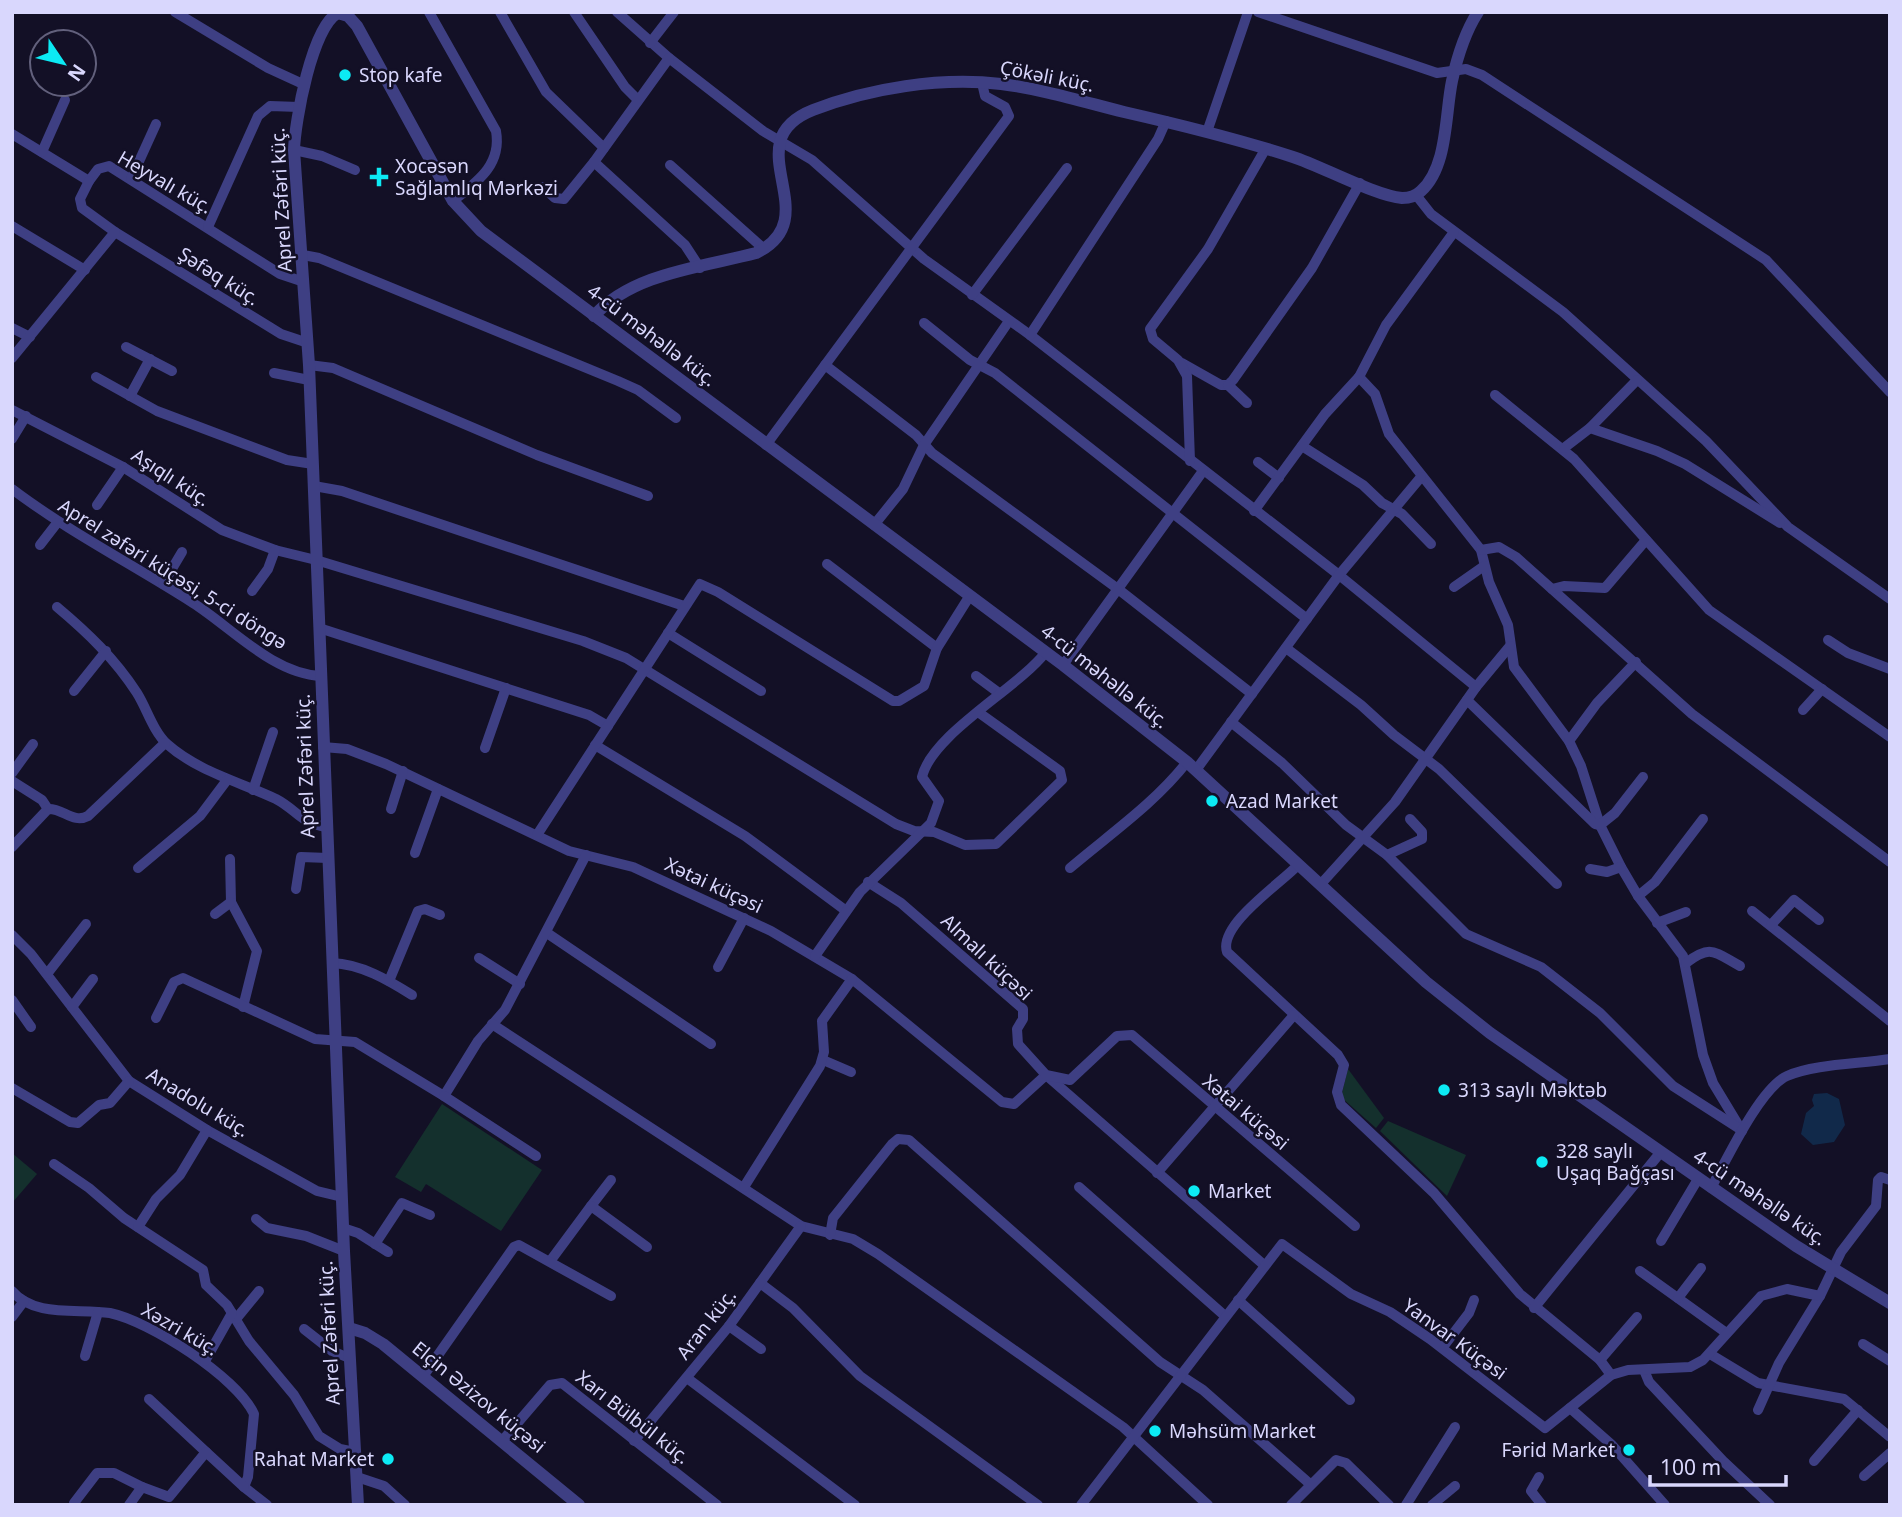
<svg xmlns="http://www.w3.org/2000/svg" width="1902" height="1517" font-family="'Noto Sans',sans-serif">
<rect width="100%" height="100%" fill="#131026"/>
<g fill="#14302d">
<path d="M1348,1069L1384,1118L1376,1128L1341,1097Z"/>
<path d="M442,1104L542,1170L501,1231L426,1184L421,1192L395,1177Z"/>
<path d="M1388,1121L1466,1155L1447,1196L1380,1131Z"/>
<path d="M12,1153L37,1174L12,1203Z"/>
</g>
<path fill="#11294a" d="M1827,1093L1839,1099L1845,1125L1834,1142L1813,1145L1801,1134L1806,1113L1814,1106L1812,1100L1814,1094Z"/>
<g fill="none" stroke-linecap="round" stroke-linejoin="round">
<g stroke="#3e3f83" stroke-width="10">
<path d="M175,12L268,68L305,85"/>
<path d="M429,12L496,131C502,165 477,182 453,201"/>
<path d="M500,12L546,92L604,148"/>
<path d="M574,12L625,87L638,100"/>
<path d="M617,12L669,58L763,131L812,160L924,259L1030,335L1339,575L1476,687"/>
<path d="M1258,12L1437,73L1466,69L1482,75L1766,260L1890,392"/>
<path d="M650,43L674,12"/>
<path d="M1207,132L1248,12"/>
<path d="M12,134L89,181L98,169L109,166L280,274L304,282"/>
<path d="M294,150L322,156L355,170"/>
<path d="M42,152L65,100"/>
<path d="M594,162L685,245L700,268"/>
<path d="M670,165L764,249"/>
<path d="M131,179L156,124"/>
<path d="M89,181L80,199L82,208L115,232L281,334L308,343"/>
<path d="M543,187L555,198L564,199L594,162L669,58"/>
<path d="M1416,195L1431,214L1563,312L1706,441L1788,527L1890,599"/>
<path d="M12,226L85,270"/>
<path d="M208,227L258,116L270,106L299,107"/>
<path d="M303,255L319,258L618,381L638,390L676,418"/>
<path d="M972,295L1067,168"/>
<path d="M924,323L970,360L995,373L1307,619"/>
<path d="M12,328L30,337"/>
<path d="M1030,335L1158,139L1166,121"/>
<path d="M126,347L172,371"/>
<path d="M12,358L115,232"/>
<path d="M1182,363L1221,385H1228L1233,380L1312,268L1360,183"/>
<path d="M309,365L333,368L537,455L648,496"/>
<path d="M825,365L916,435L932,453L1118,589L1252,694"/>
<path d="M274,373L309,380"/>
<path d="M96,377L157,411L287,460L313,464"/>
<path d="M1359,377L1375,394L1389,434L1481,550L1489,582L1508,625L1514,667L1569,741L1581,766L1600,825L1621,867L1638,896L1683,956L1703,1055L1713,1083L1742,1131"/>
<path d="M1228,385L1247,403"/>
<path d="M1495,395L1574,459L1709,610L1890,737"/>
<path d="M130,396L150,359"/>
<path d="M12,410L123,467L222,530L275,550L316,560L583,641L626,658L896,824L914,831L934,832L965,845L996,844L1062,780L1060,771L978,712"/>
<path d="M1590,428L1657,451L1685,464L1780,523"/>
<path d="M12,439L26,416"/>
<path d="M766,445L1009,116L1005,107L985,96L982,83"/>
<path d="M1302,446L1363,485L1382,503L1402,514L1431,544"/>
<path d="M1564,448L1590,428L1637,380"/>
<path d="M1190,461L1187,376L1178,360L1153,339L1150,329L1208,249L1266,148"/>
<path d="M1258,462L1279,478"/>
<path d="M314,486L342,491L684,606"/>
<path d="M12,489C69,532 132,564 193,603C231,627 273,674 321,676"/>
<path d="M97,505L123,467"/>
<path d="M1254,511L1325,414L1359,377L1386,325L1454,232"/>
<path d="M874,525L903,489L924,445L1009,321"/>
<path d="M40,545L57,523"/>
<path d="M1481,550L1499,547L1516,557L1692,714L1890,862"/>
<path d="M827,564L937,648"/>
<path d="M163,584L182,552"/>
<path d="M1454,587L1484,566"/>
<path d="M1552,589L1564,586L1605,588L1646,540"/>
<path d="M252,591L268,569L275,550"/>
<path d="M57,607C88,633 115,659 137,693C147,709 153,731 167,744C197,771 240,782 276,799C297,810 300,823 326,827"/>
<path d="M319,628L589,715L608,726"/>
<path d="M668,633L761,691"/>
<path d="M1828,640L1848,653L1890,669"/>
<path d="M1286,648L1361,705L1394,735L1439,769L1557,884"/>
<path d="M1063,665L1203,471"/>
<path d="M976,676L999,693"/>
<path d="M74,691L106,651"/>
<path d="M1467,700L1595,824L1600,825L1615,813L1643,777"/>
<path d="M1803,710L1822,689"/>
<path d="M1231,722L1282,763L1346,825L1387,855L1466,934L1541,967L1600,1013L1673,1086L1740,1129"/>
<path d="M1569,741L1597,703L1636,662"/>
<path d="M595,745L745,836L845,910"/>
<path d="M323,747L347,749L386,764L569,851L633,867L771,931L852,979L1002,1102L1014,1104L1046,1075L1264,1265"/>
<path d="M485,748L506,688"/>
<path d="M1196,770L1339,575L1421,477"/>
<path d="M12,773L33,744"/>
<path d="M12,781L42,800L48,809"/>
<path d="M253,790L273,732"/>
<path d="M391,809L403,771"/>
<path d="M537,835L700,584L718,592L893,701H899L924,686L937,648L969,597"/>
<path d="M12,847L48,809C63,808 73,824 88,816L165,743"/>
<path d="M415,853L438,789"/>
<path d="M1387,855L1422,839V832L1410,819"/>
<path d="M230,859L231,902L257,951L243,1007"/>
<path d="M1298,865C1280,884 1218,925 1227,952L1338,1055L1344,1065L1337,1092L1341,1105L1434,1193L1520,1294L1600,1360L1611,1375"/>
<path d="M138,868L200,816L227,780"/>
<path d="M1070,868C1110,834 1155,803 1187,762"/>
<path d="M1590,869L1607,872L1621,867"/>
<path d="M868,882L901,903L1023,1009V1019L1017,1029L1018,1044L1046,1075L1070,1080L1117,1036L1132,1035L1355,1226"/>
<path d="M1320,885L1395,802L1476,687L1510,646"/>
<path d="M296,889L301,857L328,858"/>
<path d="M1638,896L1655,882L1703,819"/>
<path d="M1752,911L1890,1021"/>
<path d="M215,914L231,902"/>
<path d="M1657,923L1686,912"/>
<path d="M1771,925L1794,900L1819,920"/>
<path d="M547,933L711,1044"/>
<path d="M12,935L31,954L129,1081L207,1130L317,1191L342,1197"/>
<path d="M815,956L860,892L931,823L939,801L922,777C932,734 1018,688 1045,653"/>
<path d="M479,958L520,984"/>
<path d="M332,963C361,964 388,980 412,995"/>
<path d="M1686,963C1711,944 1714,952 1740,966"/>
<path d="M718,967L744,918"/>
<path d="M47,974L86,924"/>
<path d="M389,981L418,911L425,909L440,915"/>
<path d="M12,1000L31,1027"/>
<path d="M72,1007L93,979"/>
<path d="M156,1018L174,982L183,978L315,1039L355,1042L444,1096L478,1041L505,1010L586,855"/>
<path d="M492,1024L801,1226L853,1239L878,1254L1123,1427L1208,1505"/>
<path d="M823,1060L851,1072"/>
<path d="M12,1088L70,1122L78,1123L99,1105L110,1103L129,1081"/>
<path d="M444,1096L536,1156"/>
<path d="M54,1164L89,1188L124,1218L203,1270L206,1285L227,1305L249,1341L294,1395L319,1436L340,1449L355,1452"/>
<path d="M1157,1173L1294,1015"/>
<path d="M744,1187L820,1066L824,1052L822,1021L852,979"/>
<path d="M1079,1187L1225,1316"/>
<path d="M1711,1188C1726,1161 1760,1088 1787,1076C1814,1064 1860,1064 1890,1059"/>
<path d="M591,1206L611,1180"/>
<path d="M256,1219L267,1228L306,1236L344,1251"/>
<path d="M138,1227L156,1199L180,1175L207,1130"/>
<path d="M343,1228L358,1233L388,1252"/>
<path d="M830,1235L833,1218L892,1144L898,1139L909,1140L1160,1362L1203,1390L1310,1484"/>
<path d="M1661,1241L1698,1179"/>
<path d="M375,1244L402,1203L430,1215"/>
<path d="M551,1260L591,1206L647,1247"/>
<path d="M1640,1271L1725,1332"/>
<path d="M760,1283L793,1308L860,1376L1038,1505"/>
<path d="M12,1291C35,1318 78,1308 110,1313C149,1321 237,1377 254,1414L248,1477L244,1487L267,1505"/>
<path d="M1678,1298L1701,1268"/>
<path d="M1238,1300L1350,1400"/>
<path d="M1534,1308L1660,1153"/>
<path d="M12,1317L24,1301"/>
<path d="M236,1319L259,1291"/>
<path d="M729,1326L761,1349"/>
<path d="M304,1329L332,1351L349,1358"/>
<path d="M1863,1344L1890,1361"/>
<path d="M1443,1347L1469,1313L1474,1300"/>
<path d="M1710,1354L1758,1383L1844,1399L1890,1437"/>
<path d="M85,1356L98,1312"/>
<path d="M1600,1360L1637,1317"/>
<path d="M205,1361L232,1313"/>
<path d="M1644,1370L1649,1382L1723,1461L1770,1505"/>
<path d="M424,1375L514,1247L519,1245L611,1296"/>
<path d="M687,1378L855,1505"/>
<path d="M149,1399L206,1452"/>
<path d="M1570,1408L1612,1445L1665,1505"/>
<path d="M1758,1410L1779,1363L1820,1296"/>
<path d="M502,1441L550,1385L562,1383L717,1505"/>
<path d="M634,1441L729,1326L801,1226"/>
<path d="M1814,1461L1858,1410"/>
<path d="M1864,1476L1890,1453"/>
<path d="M357,1477L384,1486L405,1505"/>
<path d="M1539,1477L1531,1491L1542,1505"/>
<path d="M74,1503L97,1473H114L142,1487"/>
<path d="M129,1505L142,1487L169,1497L206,1452L244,1487"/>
<path d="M1081,1505L1282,1244L1351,1294L1390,1312L1430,1339L1545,1428L1611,1375L1628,1370L1690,1367L1703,1360L1761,1296L1787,1289L1820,1296L1841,1252L1876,1206L1878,1180L1881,1177L1890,1180"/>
<path d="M1291,1505L1336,1460L1346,1463L1389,1505"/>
<path d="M1406,1505L1455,1427"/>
<path d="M1432,1505L1455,1486"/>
</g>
<g stroke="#3e3f83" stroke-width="12">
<path d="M594,316C632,273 703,267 756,253C830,217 732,142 813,110C870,88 940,77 1001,84C1042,89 1084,102 1124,112C1181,125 1238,139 1293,157C1321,166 1376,196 1402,198C1409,198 1415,197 1421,191C1448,167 1445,114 1452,81C1457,58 1465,32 1478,12"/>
<path d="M349,1328L365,1333L383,1344L579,1505"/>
<path d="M358,1505L344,1251L309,365L294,150C295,121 312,26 338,13L348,16L357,26L453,201L481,231L1063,665L1187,762L1426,982L1490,1033L1796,1246L1890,1303"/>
</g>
</g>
<g fill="#0ceaf4" stroke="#131026" stroke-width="2.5">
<circle cx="345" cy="75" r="7"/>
<path d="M375.5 166.5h7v7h7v7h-7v7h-7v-7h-7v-7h7z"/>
<circle cx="1212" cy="801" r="7"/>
<circle cx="1444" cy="1090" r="7"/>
<circle cx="1542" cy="1162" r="7"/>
<circle cx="1194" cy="1191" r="7"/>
<circle cx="1155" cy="1431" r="7"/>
<circle cx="1629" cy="1450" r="7"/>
<circle cx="388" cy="1459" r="7"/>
</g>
<g text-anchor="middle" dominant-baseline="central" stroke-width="5" stroke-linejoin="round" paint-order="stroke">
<g font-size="19" fill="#d9d7fd" stroke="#131026" text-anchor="start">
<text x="359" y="75">Stop kafe</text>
<text x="395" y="166">Xocəsən<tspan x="395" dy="22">Sağlamlıq Mərkəzi</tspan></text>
<text x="1226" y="801">Azad Market</text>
<text x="1458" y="1090">313 saylı Məktəb</text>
<text x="1556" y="1151">328 saylı<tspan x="1556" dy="22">Uşaq Bağçası</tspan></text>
<text x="1208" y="1191">Market</text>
<text x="1169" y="1431">Məhsüm Market</text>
<text x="1615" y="1450" text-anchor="end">Fərid Market</text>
<text x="374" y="1459" text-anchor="end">Rahat Market</text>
</g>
<g font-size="19" fill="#d9d7fd" stroke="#131026">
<text transform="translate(1047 76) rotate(11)">Çökəli küç.</text>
<text transform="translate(165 182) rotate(30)">Heyvalı küç.</text>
<text transform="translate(281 200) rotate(-93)">Aprel Zəfəri küç.</text>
<text transform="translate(219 276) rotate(32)">Şəfəq küç.</text>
<text transform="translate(652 335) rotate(37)">4-cü məhəllə küç.</text>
<text transform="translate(171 477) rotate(33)">Aşıqlı küç.</text>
<text transform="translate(173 574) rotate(32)">Aprel zəfəri küçəsi, 5-ci döngə</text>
<text transform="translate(1105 676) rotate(38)">4-cü məhəllə küç.</text>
<text transform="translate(305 766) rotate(-92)">Aprel Zəfəri küç.</text>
<text transform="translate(714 885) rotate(25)">Xətai küçəsi</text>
<text transform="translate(987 957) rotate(43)">Almalı küçəsi</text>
<text transform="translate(198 1102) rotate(31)">Anadolu küç.</text>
<text transform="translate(1246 1112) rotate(40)">Xətai küçəsi</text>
<text transform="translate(1760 1197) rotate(34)">4-cü məhəllə küç.</text>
<text transform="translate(706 1324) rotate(-52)">Aran küç.</text>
<text transform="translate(180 1329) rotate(30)">Xəzri küç.</text>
<text transform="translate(329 1333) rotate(-93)">Aprel Zəfəri küç.</text>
<text transform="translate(1455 1339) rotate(36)">Yanvar Küçəsi</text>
<text transform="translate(479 1397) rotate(39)">Elçin Əzizov küçəsi</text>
<text transform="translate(633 1417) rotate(38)">Xarı Bülbül küç.</text>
</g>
</g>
<rect width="1902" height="1517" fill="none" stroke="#d9d7fd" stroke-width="28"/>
<g transform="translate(63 63) rotate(125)"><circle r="33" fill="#131026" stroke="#62607c" stroke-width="2"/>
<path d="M0-5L12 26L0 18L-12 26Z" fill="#0ceaf4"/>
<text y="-10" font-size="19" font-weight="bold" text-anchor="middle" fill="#d9d7fd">N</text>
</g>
<path d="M1650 1475v10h136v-10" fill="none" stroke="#d9d7fd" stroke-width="3.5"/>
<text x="1660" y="1475" font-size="21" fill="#d9d7fd" stroke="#131026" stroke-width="5" paint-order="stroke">100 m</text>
</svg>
